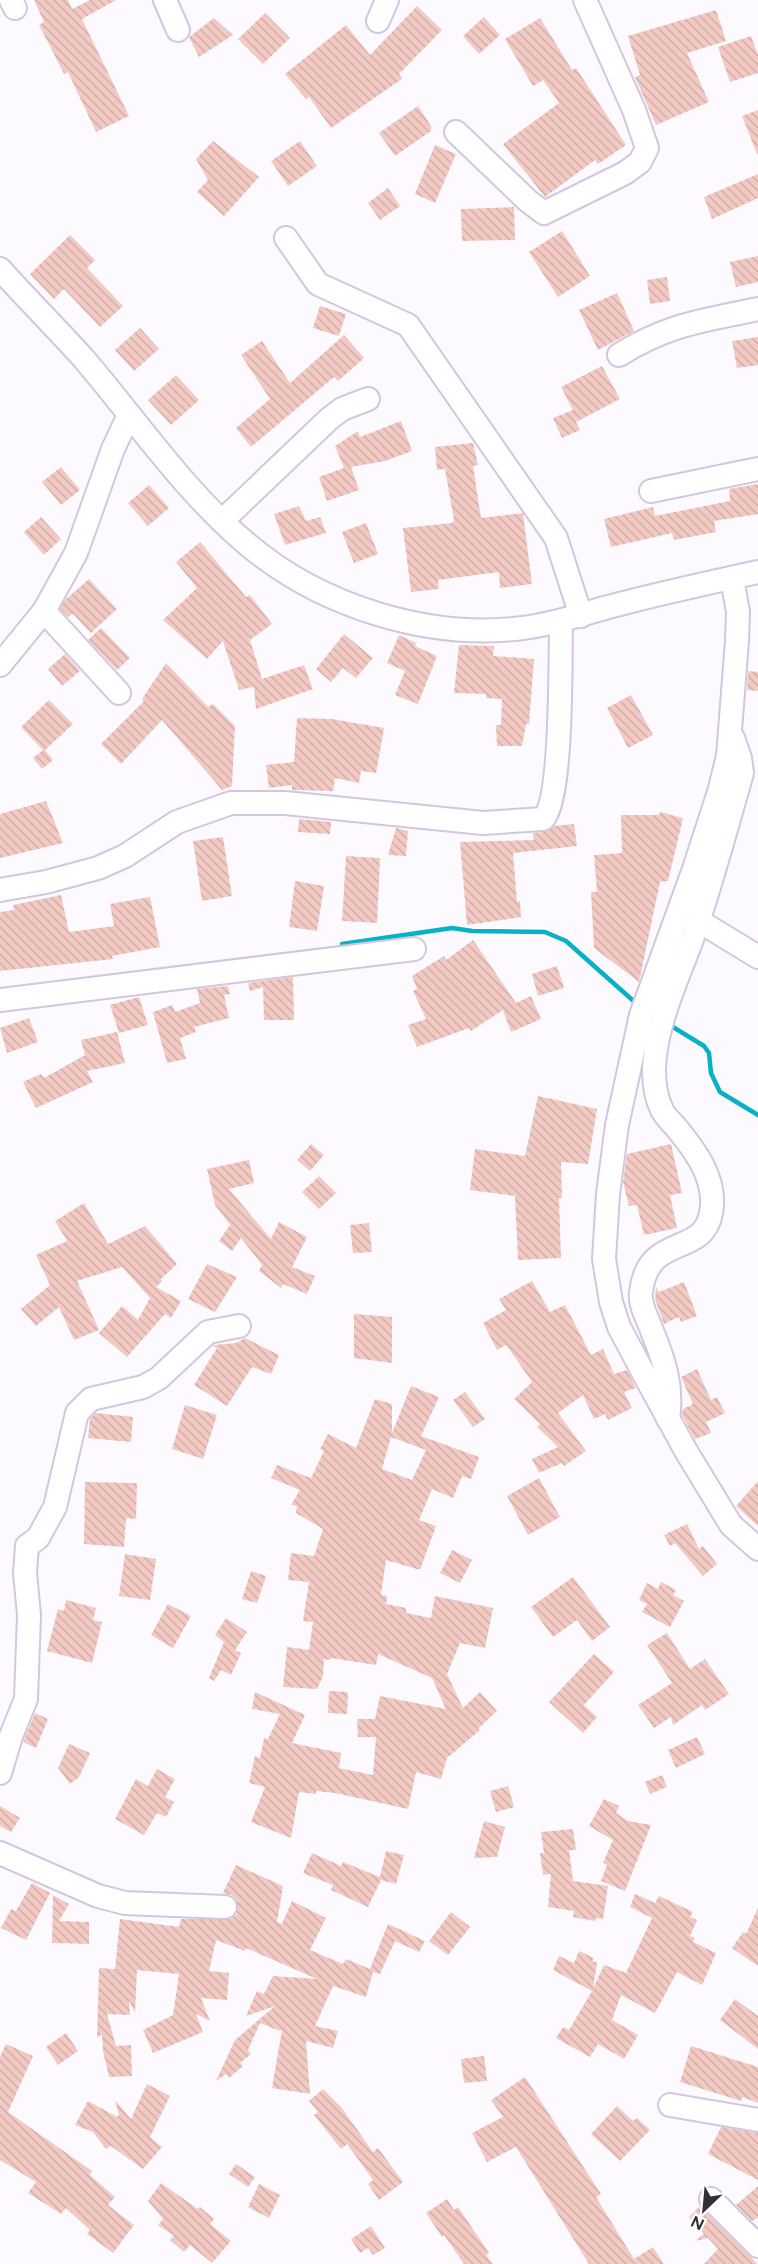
<svg xmlns="http://www.w3.org/2000/svg" width="758" height="2264" font-family="Figtree,sans-serif">
<defs>
<pattern id="building-back-hatch" width="6" height="6" patternUnits="userSpaceOnUse" patternTransform="scale(1.5)"><rect width="6" height="6" fill="#f3cac3"/><path d="M-1 5l2 2M0 0l6 6M5-1l2 2" fill="none" stroke="#d1aea8"/></pattern>
</defs>
<rect width="100%" height="100%" fill="#fdfaff"/>
<g fill="none" stroke-linecap="round" stroke-linejoin="round">
<g stroke="#08b1c3" stroke-width="4.5">
<path d="M342,944L452,928L472,931L545,932L566,941L638,1005"/>
<path d="M668,1024L704,1046L709,1053L711,1073L720,1092L758,1115"/>
</g>
</g>
<g fill="url(#building-back-hatch)" fill-rule="evenodd">
<path d="M34,0H68L72,9L90,0H116L82,19L129,116L96,132L68,72L64,74L39,25L44,22Z"/>
<path d="M417,6L442,30L399,74L402,79L331,128L309,97L306,99L285,74L346,25L370,55Z"/>
<path d="M716,10L726,41L687,53L709,102L656,125L635,77L640,75L628,36Z"/>
<path d="M265,13L290,38L263,64L238,39Z"/>
<path d="M484,17L500,35L479,54L463,36Z"/>
<path d="M214,18L233,35L199,57L189,37Z"/>
<path d="M540,18L572,70L576,68L626,145L598,164L595,160L545,197L503,144L559,103L543,80L533,86L505,39Z"/>
<path d="M751,36L758,55V73L730,82L718,47Z"/>
<path d="M418,106L431,126V131L395,156L379,133Z"/>
<path d="M758,110V154H757L742,116Z"/>
<path d="M213,141L259,177L224,216L197,192L208,180L196,159Z"/>
<path d="M300,141L317,166L288,186L271,161Z"/>
<path d="M435,145L456,154L435,203L415,194Z"/>
<path d="M758,174V198L712,219L704,197Z"/>
<path d="M388,188L400,206L380,220L368,203Z"/>
<path d="M514,207L515,240L462,241L461,209Z"/>
<path d="M562,231L590,276L558,297L529,252Z"/>
<path d="M70,235L95,260L87,268L123,306L100,327L64,289L54,299L30,274Z"/>
<path d="M758,256V282L736,287L730,262Z"/>
<path d="M667,277L670,301L650,304L647,280Z"/>
<path d="M617,293L634,331L598,350L579,310Z"/>
<path d="M320,306L346,314L339,336L313,328Z"/>
<path d="M140,328L159,349L134,371L115,350Z"/>
<path d="M344,335L364,358L338,381L334,377L251,447L236,428L270,399L241,355L262,341L290,383Z"/>
<path d="M758,337V365L737,368L732,341Z"/>
<path d="M602,366L620,399L576,422L580,430L562,438L553,418L573,410L561,387Z"/>
<path d="M176,375L199,400L171,425L148,400Z"/>
<path d="M401,421L412,451L385,461L351,467L359,490L327,501L319,477L344,468L335,446L358,431L360,437Z"/>
<path d="M473,443L478,465L473,466L481,518L523,513L532,584L500,588L499,572L438,580L439,589L411,592L403,528L452,523L454,520L445,469L437,470L435,447Z"/>
<path d="M61,467L80,490L61,505L42,482Z"/>
<path d="M758,484V514L714,521L716,532L674,540L672,533L611,547L604,519L653,507L655,516L730,501L729,489Z"/>
<path d="M149,485L169,508L148,526L128,503Z"/>
<path d="M299,506L306,521L320,517L326,533L285,545L274,514Z"/>
<path d="M41,517L61,539L44,555L24,532Z"/>
<path d="M366,523L378,554L354,563L342,532Z"/>
<path d="M200,542L246,597L250,595L272,624L250,640L262,679L304,665L313,689L256,709L254,687L239,690L223,641L207,659L163,620L197,588L176,562Z"/>
<path d="M89,579L117,609L91,633L73,614L68,617L60,609L65,600Z"/>
<path d="M101,628L130,658L117,670L88,640Z"/>
<path d="M344,634L373,658L356,678L343,668L331,682L316,669Z"/>
<path d="M399,635L416,643L415,646L437,656L418,704L395,695L405,671L387,663Z"/>
<path d="M459,645L494,646L493,656L534,659L529,724H526L522,746H497L496,725H501L502,699L486,698V694L454,693Z"/>
<path d="M65,654L80,671L62,686L48,669Z"/>
<path d="M166,663L208,707L213,704L235,726L232,786L222,790L162,720L121,764L101,744L144,701L142,699Z"/>
<path d="M748,671L758,672V691L747,690Z"/>
<path d="M631,695L653,735L628,748L607,708Z"/>
<path d="M49,700L73,724L45,750L53,760L42,769L33,758L43,750L21,727Z"/>
<path d="M297,718L332,719L384,728L376,773L361,771L359,783L335,778L333,791L292,790V785L269,788L266,765L294,762Z"/>
<path d="M46,801L63,843L0,858V814Z"/>
<path d="M660,812L683,818L668,881L660,882L639,982L594,948L591,892H597L594,855L622,853L621,815H659Z"/>
<path d="M299,819L331,822L330,834L298,832Z"/>
<path d="M574,824L577,846L513,853L517,902L520,901L521,917L467,925L460,842L534,840L533,833L544,832L554,826Z"/>
<path d="M396,828L408,831L406,856L388,855Z"/>
<path d="M223,837L232,896L202,901L193,841Z"/>
<path d="M346,856L380,858L377,923L342,921Z"/>
<path d="M295,881L324,886L317,931L289,927Z"/>
<path d="M61,895L69,932L114,926L110,904L150,897L160,947L112,956L113,959L0,971V912L14,910L13,905Z"/>
<path d="M473,940L516,1003L531,996L541,1019L511,1032L503,1010L471,1031L469,1028L417,1047L408,1025L426,1019L413,991L417,989L412,976L444,956L446,960Z"/>
<path d="M557,966L564,988L538,996L532,974Z"/>
<path d="M293,977L294,1020H264L263,987L250,991L248,983Z"/>
<path d="M228,986L230,994L224,995L229,1018L194,1027L196,1032L180,1038L186,1059L167,1063L153,1012L172,1005L175,1012L200,1003L197,989Z"/>
<path d="M139,997L148,1025L119,1033L110,1005Z"/>
<path d="M29,1018L38,1042L7,1053L0,1028Z"/>
<path d="M117,1032L125,1063L87,1071L93,1082L36,1108L23,1082L41,1074L44,1078L85,1055L81,1040Z"/>
<path d="M538,1096L597,1109L588,1164L561,1162L562,1198H559L561,1258L518,1260L515,1196L470,1190L475,1149L525,1156Z"/>
<path d="M311,1144L324,1155L310,1171L297,1160Z"/>
<path d="M671,1144L682,1193L670,1195L677,1228L644,1235L637,1205L629,1206L623,1182L627,1154Z"/>
<path d="M249,1160L254,1183L229,1189L271,1239L279,1222L307,1237L292,1267L315,1276L307,1294L283,1284L281,1288L259,1271L262,1265L241,1238L232,1251L219,1241L230,1225L215,1205L207,1169Z"/>
<path d="M319,1176L336,1193L319,1209L302,1192Z"/>
<path d="M84,1203L108,1244L145,1226L177,1264L161,1279L162,1281L156,1287L181,1301L171,1318L165,1314L127,1357L99,1333L122,1306L138,1320L150,1298L122,1267L77,1281L99,1330L74,1340L59,1307L36,1326L21,1309L50,1285L36,1255L67,1241L55,1221Z"/>
<path d="M369,1223L372,1252L353,1253L350,1225Z"/>
<path d="M207,1264L237,1277L215,1312L188,1299Z"/>
<path d="M532,1281L550,1312L565,1305L591,1355L603,1349L614,1374L627,1370L636,1388L624,1392L632,1408L608,1420L605,1414L594,1419L583,1395L558,1413L586,1451L564,1466L562,1463L539,1473L532,1459L558,1447L537,1427L540,1424L514,1399L532,1382L506,1345L497,1350L483,1323L506,1310L499,1299Z"/>
<path d="M684,1282L697,1316L681,1322L679,1317L664,1324L655,1299L656,1287L659,1292Z"/>
<path d="M354,1314L392,1317V1363L354,1358Z"/>
<path d="M245,1338L279,1355L271,1374L252,1367L227,1406L194,1385L217,1348L213,1346L214,1345L236,1343Z"/>
<path d="M697,1369L711,1400L717,1397L725,1413L706,1422L711,1433L695,1439L682,1415L683,1409L693,1404L681,1377Z"/>
<path d="M411,1386L439,1397L421,1436L479,1457L471,1479L462,1476L453,1498L432,1489L419,1520L436,1526L420,1570L386,1560L381,1595L387,1596L386,1604L406,1608V1613L431,1618L435,1596L493,1608L485,1648L460,1643L447,1674L463,1708L480,1692L497,1711L478,1729L480,1730L447,1758L441,1779L416,1772L408,1809L335,1793L316,1791V1794L299,1792L291,1838L251,1822L265,1787L249,1783L255,1756L260,1758L264,1738L268,1739L280,1714L252,1709L255,1692L305,1715L292,1743L341,1753L339,1768L373,1775L376,1737H358L357,1719H375L380,1696L446,1709L432,1678L378,1654L376,1665L331,1658L330,1660L324,1659L323,1676L317,1689L283,1687L287,1647L309,1650L313,1622L303,1621L309,1582L288,1580L291,1553L314,1556L323,1529L296,1513L297,1506L291,1505L300,1490L271,1478L277,1465L311,1478L324,1451L320,1449L328,1434L356,1448L375,1399L392,1404V1433ZM391,1437L426,1450L412,1480L382,1469Z"/>
<path d="M465,1392L485,1419L473,1427L453,1400Z"/>
<path d="M185,1405L217,1415L203,1459L172,1449Z"/>
<path d="M96,1413L133,1417L131,1442L88,1438L90,1419Z"/>
<path d="M539,1478L560,1517L528,1535L507,1496Z"/>
<path d="M758,1481V1526L736,1506Z"/>
<path d="M85,1482L137,1483L136,1519L126,1518L124,1547L84,1544Z"/>
<path d="M687,1524L699,1549L703,1546L717,1564L703,1576L675,1543L670,1546L664,1535Z"/>
<path d="M452,1550L472,1560L460,1583L440,1573Z"/>
<path d="M125,1554L156,1559L150,1600L119,1596Z"/>
<path d="M251,1571L266,1576L257,1603L242,1599Z"/>
<path d="M573,1577L610,1627L592,1641L577,1620L553,1637L531,1607Z"/>
<path d="M661,1582L676,1590L673,1595L684,1601L670,1627L642,1612L647,1604L639,1600L647,1583L658,1589Z"/>
<path d="M66,1600L96,1608L93,1620L102,1622L92,1663L47,1651L58,1609L64,1611Z"/>
<path d="M168,1604L191,1616L173,1648L151,1635Z"/>
<path d="M226,1618L247,1632L235,1650L241,1653L231,1675L221,1670L214,1681L209,1678L224,1642L215,1635Z"/>
<path d="M667,1633L690,1669L705,1659L729,1694L705,1710L702,1705L673,1725L671,1717L654,1728L638,1705L672,1683L647,1645Z"/>
<path d="M594,1654L614,1672L584,1705L597,1717L583,1733L549,1702Z"/>
<path d="M329,1691L348,1692L347,1714L328,1713Z"/>
<path d="M35,1713L48,1719L36,1748L23,1742Z"/>
<path d="M697,1737L705,1754L676,1768L668,1750Z"/>
<path d="M69,1744L90,1753L79,1777L70,1784L58,1768Z"/>
<path d="M157,1769L175,1779L165,1797L174,1802L166,1817L157,1813L144,1835L115,1819L136,1779L148,1786Z"/>
<path d="M662,1775L667,1787L650,1794L645,1782Z"/>
<path d="M508,1786L514,1807L496,1812L490,1791Z"/>
<path d="M604,1799L619,1806L616,1813L628,1821L651,1825L625,1891L601,1881L607,1865L603,1863L613,1840L589,1826Z"/>
<path d="M0,1806L20,1818L11,1832L0,1826Z"/>
<path d="M484,1821L505,1827L497,1857L474,1858Z"/>
<path d="M573,1829L576,1850H569L573,1881L608,1886L603,1919L596,1918L595,1921L573,1917L574,1911L548,1907L551,1874L543,1875L540,1853H544L541,1832Z"/>
<path d="M386,1851L404,1855L396,1884L381,1880L368,1907L331,1890L333,1885L303,1873L312,1853L341,1866L343,1862L380,1877Z"/>
<path d="M236,1865L283,1886L277,1922L282,1924L292,1901L326,1918L310,1950L343,1964L346,1959L370,1969L388,1924L425,1941L419,1952L395,1941L380,1974L373,1972L366,1997L333,1986L315,2026L338,2031L333,2048L306,2041L310,2094L272,2088L282,2030L280,2031L260,2023L248,2050L251,2054L240,2063L243,2066L229,2078L226,2074L216,2081L235,2040L275,2006L246,2016L257,1991L264,1994L273,1976L317,1979L246,1948L245,1951L216,1940L209,1971L229,1973L227,2000L201,1998L210,2021L196,2014L203,2032L153,2053L143,2030L173,2015L179,1974L137,1970L135,2013L129,2000L130,2015L107,2014L116,2046L131,2045L132,2076L109,2077L103,2051L102,2034L97,2038L99,1968L115,1969L120,1919L179,1927L181,1919H231L237,1914V1901L232,1895L223,1893Z"/>
<path d="M32,1883L50,1893L26,1940L1,1928L11,1909L16,1911Z"/>
<path d="M635,1894L655,1903L659,1896L693,1912L690,1917L697,1920L690,1936L695,1938L693,1942L716,1953L702,1985L677,1972L655,2013L621,1995L612,2020L638,2035L624,2059L598,2044L590,2057L556,2038L563,2027L569,2030L592,1991L553,1970L559,1956L574,1963L579,1951L594,1958L592,1961L597,1963L593,1989L604,1965L626,1973L652,1918L630,1907Z"/>
<path d="M53,1895L69,1904L59,1921L89,1922V1944L52,1943Z"/>
<path d="M758,1908V1966L732,1948L743,1932L746,1934Z"/>
<path d="M451,1912L470,1927L448,1955L429,1941Z"/>
<path d="M735,1999L758,2016V2049L720,2020Z"/>
<path d="M66,2033L78,2051L58,2065L46,2047Z"/>
<path d="M6,2044L33,2056L8,2112L92,2171L90,2175L115,2197L108,2205L134,2225L113,2253L87,2234L90,2230L66,2208L61,2214L28,2193L36,2182L0,2160V2057Z"/>
<path d="M691,2046L758,2067V2103L742,2097L741,2101L680,2082Z"/>
<path d="M484,2056L487,2081L464,2083L461,2059Z"/>
<path d="M525,2077L601,2194L596,2197L634,2259L653,2247L664,2264H589L516,2147L487,2162L472,2133L503,2117L491,2100Z"/>
<path d="M147,2084L170,2096L150,2137L162,2147L143,2169L111,2146L106,2149L93,2132L75,2125L88,2101L117,2117L119,2115L115,2100L131,2119Z"/>
<path d="M323,2089L341,2107L373,2152L378,2148L403,2182L379,2200L368,2184L373,2180L347,2144L341,2149L314,2115L318,2112L309,2101Z"/>
<path d="M617,2106L633,2121L637,2118L650,2130L620,2161L591,2134Z"/>
<path d="M721,2127L758,2133V2180L708,2154Z"/>
<path d="M236,2164L255,2177L248,2187L229,2174Z"/>
<path d="M161,2183L198,2209L200,2207L214,2219L210,2224L231,2241L212,2263L190,2245L184,2252L170,2240L174,2236L158,2225L163,2219L148,2201Z"/>
<path d="M259,2184L280,2195L269,2218L248,2207Z"/>
<path d="M758,2186V2218L752,2221L736,2205Z"/>
<path d="M447,2199L454,2210L458,2207L489,2253L486,2255L493,2264H464L444,2235L442,2237L426,2213Z"/>
<path d="M700,2206L752,2258L757,2264H704L718,2249L708,2238L695,2241L704,2234L689,2217Z"/>
<path d="M371,2226L385,2248L373,2255L368,2248L360,2253L351,2239Z"/>
</g>
<g fill="none" stroke-linecap="round" stroke-linejoin="round">
<g stroke="#d2c7dd" stroke-width="26">
<g id="minor">
<path d="M11,0L15,8"/>
<path d="M165,0L178,30"/>
<path d="M378,21L387,0"/>
<path d="M456,132L528,201L544,213L625,173L640,162L647,148L634,110L585,0"/>
<path d="M286,238L318,284L408,325L556,538L581,616"/>
<path d="M0,269C27,299 56,328 84,359C137,421 184,491 247,544C320,606 428,640 523,628C557,624 587,612 620,604C666,592 712,582 758,572"/>
<path d="M619,355C668,324 703,321 758,309"/>
<path d="M651,491L758,469"/>
<path d="M222,521L329,419L342,409L368,399"/>
<path d="M732,578L738,612L737,641L728,756L719,792L694,869L641,1015L617,1125L608,1194L604,1259L611,1302L619,1327L645,1376L686,1451L731,1525L758,1549"/>
<path d="M44,611L119,693"/>
<path d="M0,665L44,611L76,553L113,449L129,415"/>
<path d="M0,890L46,882L98,868L125,856L177,822L231,803H285L483,823L543,819C563,799 560,657 561,622"/>
<path d="M699,921L758,957"/>
<path d="M0,1000L414,949"/>
<path d="M668,1419C673,1386 664,1360 652,1331C648,1319 639,1305 641,1292C648,1232 703,1258 711,1213C717,1182 698,1154 679,1131C674,1124 665,1117 662,1110C656,1098 654,1082 654,1070C655,1020 683,969 698,922C714,873 728,823 742,773L740,758L733,738"/>
<path d="M0,1773L11,1736L26,1699L29,1615L25,1573L27,1546L38,1538L55,1507L77,1413L91,1399L143,1387L159,1378L208,1332L239,1326"/>
<path d="M0,1853L98,1896L125,1903L225,1907"/>
<path d="M670,2105L758,2120"/>
<path d="M711,2199L758,2246"/>
</g>
</g>
<use href="#minor" stroke="#fff" stroke-width="22"/>
</g>
<g transform="translate(704 2210) rotate(206)" stroke="#ffffff" stroke-width="4.5" paint-order="stroke">
<path d="M0-4.5L10 22L0 15L-10 22Z" fill="#322e36"/>
<text y="-9" font-size="16" font-weight="bold" text-anchor="middle" fill="#322e36">N</text>
</g>
</svg>
